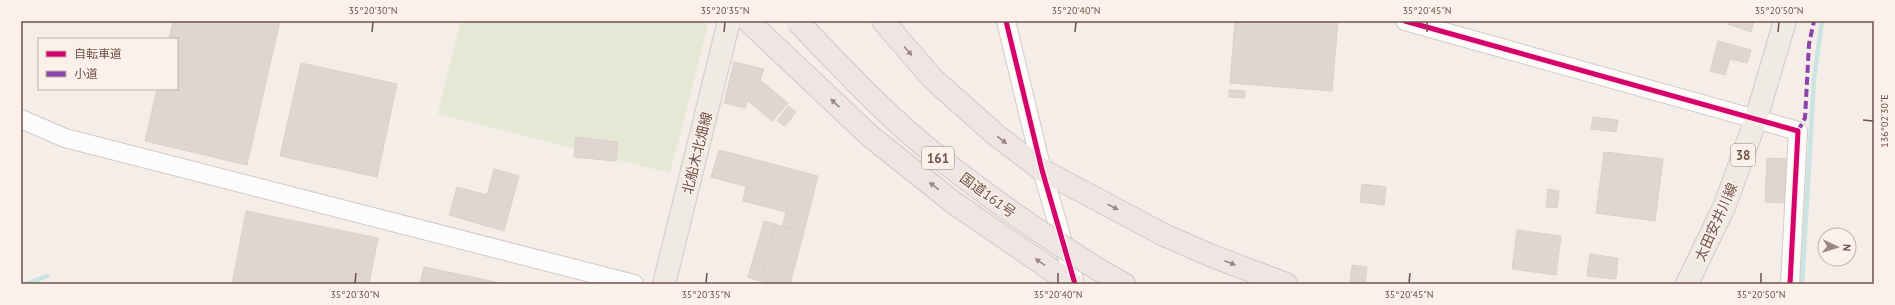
<svg xmlns="http://www.w3.org/2000/svg" width="1895" height="305" font-family="'PT Sans','Noto Sans JP',sans-serif">
<rect width="100%" height="100%" fill="#f4ede8"/>
<path fill="#e4e8d4" d="M461,21H709L670,173L438,114Z"/>
<g fill="none" stroke-linecap="round" stroke-linejoin="round">
<g stroke="#cbe3e1" stroke-width="4.5">
<path d="M26,284L47,276"/>
<path d="M1802,284L1814,79L1822,21"/>
</g>
</g>
<g fill="#e0d5d1" stroke="#dcd0cb">
<path d="M173,21H280L247,165L145,141L157,89H177V39H169Z"/>
<path d="M1235,21H1338L1332,91L1230,83Z"/>
<path d="M1729,21H1754L1751,32L1728,24Z"/>
<path d="M1718,41L1751,50L1747,63L1730,59L1725,75L1710,71Z"/>
<path d="M734,62L764,69L760,80L788,103L772,121L748,101L745,108L724,103Z"/>
<path d="M301,63L397,84L377,177L280,156Z"/>
<path d="M1229,90L1245,91V98L1229,97Z"/>
<path d="M788,106L796,112L785,126L777,121Z"/>
<path d="M1593,117L1618,120L1616,132L1591,129Z"/>
<path d="M576,137L618,142L616,161L574,157Z"/>
<path d="M719,150L818,176L811,204L711,177Z"/>
<path d="M1604,152L1663,159L1655,221L1596,213Z"/>
<path d="M1767,158L1787,159L1785,203L1765,202Z"/>
<path d="M494,169L519,176L504,231L449,215L457,187L487,195Z"/>
<path d="M1362,184L1386,187L1384,205L1360,202Z"/>
<path d="M746,187L811,204L804,231L782,226L786,212L743,201Z"/>
<path d="M1548,189L1559,191L1557,208L1546,207Z"/>
<path d="M246,211L378,238L369,284H232Z"/>
<path d="M764,221L776,224L760,281L748,277Z"/>
<path d="M776,225L804,232L790,284H773L761,281Z"/>
<path d="M1517,230L1561,236L1556,275L1512,269Z"/>
<path d="M1590,254L1618,258L1616,279L1587,276Z"/>
<path d="M1352,265L1367,267L1365,284H1350Z"/>
<path d="M424,267L505,284H420Z"/>
</g>
<g fill="none" stroke-linecap="round" stroke-linejoin="round">
<g stroke="#d3cac6" stroke-width="20">
<g id="minor">
<path d="M1006,21L1042,170L1075,284"/>
<path d="M1405,21L1798,131L1790,284"/>
<path d="M21,119L65,138L634,284"/>
</g>
</g>
<g stroke="#d3c9c6" stroke-width="24">
<g id="major">
<path d="M664,284L729,21"/>
<path d="M1687,284L1725,205L1756,119L1785,21"/>
</g>
</g>
<g stroke="#d3c9c6" stroke-width="24">
<g id="highway">
<path d="M748,21L870,136L954,203L1072,284"/>
<path d="M883,21L933,79L996,135L1042,170L1164,235L1212,256L1286,284"/>
<path d="M1099,270L1124,284"/>
</g>
</g>
<use href="#minor" stroke="#fdfcfc" stroke-width="18"/>
<use href="#major" stroke="#f0eae5" stroke-width="22"/>
<use href="#highway" stroke="#eee5e4" stroke-width="22"/>
<g stroke="#d3c9c6" stroke-width="24" stroke-linecap="butt">
<path id="highway-bridge" d="M797,21C843,69 889,119 942,160C992,200 1045,236 1099,270"/>
</g>
<use href="#highway-bridge" stroke="#eee5e4" stroke-width="22"/>
<path stroke="#8e44ad" stroke-width="4" stroke-dasharray="8 4" stroke-linecap="butt" d="M1798,131L1805,118L1809,44L1814,21"/>
<g stroke="#fcf1e8" stroke-width="8">
<g id="cycleway">
<path d="M1006,21L1042,170L1075,284"/>
<path d="M1405,21L1798,131L1790,284"/>
</g>
</g>
<use href="#cycleway" stroke="#d6006c" stroke-width="5"/>
</g>
<defs><path id="oneway-solid" d="M-6-.8H1V-3.2L6.5 0L1 3.2V.8H-6Z"/></defs>
<g fill="#9a8581">
<use href="#oneway-solid" transform="translate(908 51) rotate(49)"/>
<use href="#oneway-solid" transform="translate(835 103) rotate(-137)"/>
<use href="#oneway-solid" transform="translate(1002 140) rotate(37)"/>
<use href="#oneway-solid" transform="translate(934 186) rotate(-142)"/>
<use href="#oneway-solid" transform="translate(1113 207) rotate(28)"/>
<use href="#oneway-solid" transform="translate(1040 262) rotate(-145)"/>
<use href="#oneway-solid" transform="translate(1230 263) rotate(21)"/>
</g>
<path fill="none" stroke="#6d524c" stroke-width="1.5" d="M372,32L373,22M724,32L725,22M1075,32L1076,22M1427,32V22M1778,32L1779,22M1863,120L1873,121M355,283L356,273M706,283L707,273M1058,283V273M1409,283L1410,273M1761,283V273"/>
<g text-anchor="middle" dominant-baseline="central" stroke-width="3" stroke-linejoin="round" paint-order="stroke">
<g fill="#fcf1e8" stroke="#98827b" stroke-width="1">
<rect x="1731" y="144" width="24" height="22" rx="3"/>
<rect x="922" y="147" width="32" height="22" rx="3"/>
</g>
<g font-size="13" font-weight="bold" fill="#6d524c">
<text x="1743" y="155">38</text>
<text x="938" y="158">161</text>
</g>
<g font-size="14" fill="#6d524c" stroke="#fcf1e8">
<text transform="translate(697 153) rotate(-76)">北船木北畑線</text>
<text transform="translate(988 195) rotate(36)">国道161号</text>
<text transform="translate(1716 222) rotate(-66)">太田安井川線</text>
</g>
</g>
<rect width="1895" height="305" fill="none" stroke="#fcf1e8" stroke-width="44"/>
<rect x="38" y="38" width="140" height="52" fill="#fcf1e8" stroke="#c3b1aa"/>
<rect x="46" y="51" width="20" height="6" fill="#d6006c" stroke="#c3b1aa"/>
<text x="74" y="58" font-size="12" fill="#6d524c">自転車道</text>
<rect x="46" y="71" width="20" height="6" fill="#8e44ad" stroke="#c3b1aa"/>
<text x="74" y="78" font-size="12" fill="#6d524c">小道</text>
<g transform="translate(1837 247) rotate(94)"><circle r="19" fill="#fcf1e8" stroke="#c3b1aa"/>
<path d="M0-3L7 15L0 10L-7 15Z" fill="#9c8883"/>
<text y="-6" font-size="11" font-weight="bold" text-anchor="middle" fill="#6d524c">N</text>
</g>
<rect x="22" y="22" width="1851" height="261" fill="none" stroke="#6d524c" stroke-width="1.5"/>
<g font-size="10" text-anchor="middle" fill="#6d524c">
<text x="373" y="14">35°20'30"N</text>
<text x="725" y="14">35°20'35"N</text>
<text x="1076" y="14">35°20'40"N</text>
<text x="1427" y="14">35°20'45"N</text>
<text x="1779" y="14">35°20'50"N</text>
<text transform="translate(1884 121) rotate(-90)" y="4">136°02'30"E</text>
<text x="355" y="298">35°20'30"N</text>
<text x="706" y="298">35°20'35"N</text>
<text x="1058" y="298">35°20'40"N</text>
<text x="1409" y="298">35°20'45"N</text>
<text x="1761" y="298">35°20'50"N</text>
</g>
</svg>
